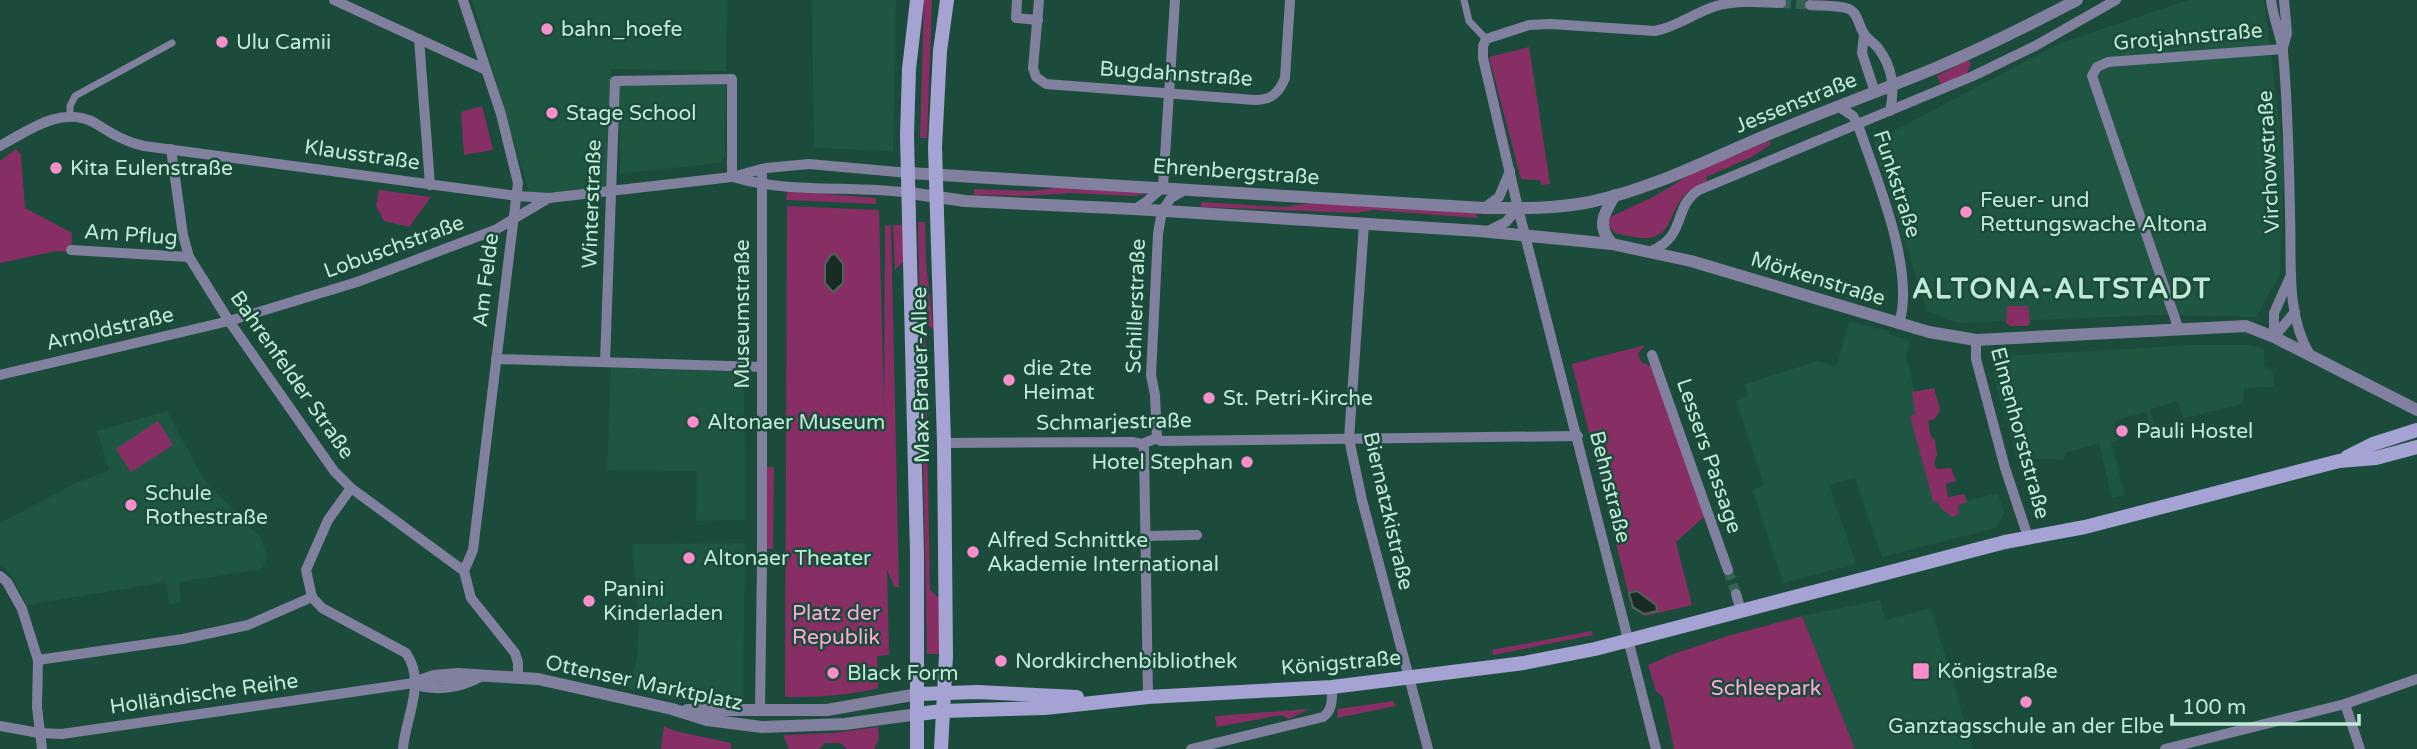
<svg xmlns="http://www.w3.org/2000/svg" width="2417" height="749" font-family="'Varela Round',sans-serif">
<rect width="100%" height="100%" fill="#1b4b3a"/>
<g fill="#1f5642">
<path d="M472,0H727L726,71L611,69L608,170L605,187L539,195L529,192Z"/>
<path d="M812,0H896L893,151L814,148Z"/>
<path d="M2189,0H2264L2284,159L2280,274L2256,317L2160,315L1959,323L1927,311L1873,142L2058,44Z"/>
<path d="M722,79L726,86L725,157L720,163L620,174L619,82Z"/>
<path d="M1849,322L1889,331V334L1910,341L1906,356L1941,507L1998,493L2004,513L1996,528L1882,557L1855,478L1829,485L1856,564L1783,583L1753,490L1764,485L1736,400L1747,396L1745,384L1818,361L1837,366Z"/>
<path d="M2190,345H2250L2264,348V366L2272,370L2274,375V387L2244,388L2243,404L2183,418L2178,401L2150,409L2156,431L2152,432L2146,412L2114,421L2118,440L2111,442L2125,495L2112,498L2099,443L2065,453L2064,460L2017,458L1993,373L2005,356Z"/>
<path d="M611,368L744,372L745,520L696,521L697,471L607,470Z"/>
<path d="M167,411L204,480L260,537L268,557L262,569L179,582L181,602L169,604L166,582L27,605L9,572L0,564V523L76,483L109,470L97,431Z"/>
<path d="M745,543L743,699H670L628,688L637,660L639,620L632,544Z"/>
<path d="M1880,600L1885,620L1931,608L1973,749H1855L1802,616Z"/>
</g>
<g fill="#872f64">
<path d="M924,0H932L927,138H920Z"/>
<path d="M1529,47L1550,184L1541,185L1540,180L1521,179L1489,57Z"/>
<path d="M1968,60L1971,64L1966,75L1942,87L1937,76Z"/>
<path d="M482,106L493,150L464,155L461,112Z"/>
<path d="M1769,141L1771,144L1752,157L1706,177L1708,182C1696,186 1687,190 1680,201C1670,215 1670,235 1649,238C1639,239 1625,235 1615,233L1608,225L1612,216L1653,197L1701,168Z"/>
<path d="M16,149L21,155L25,208L72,233L71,252L57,251L0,263V161Z"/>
<path d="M1063,187L1147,193L1135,196L1069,193L1030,196L974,195V189L1032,191Z"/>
<path d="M379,190L431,197L409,227L384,221L376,206Z"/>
<path d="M787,191L876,198V204L786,200Z"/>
<path d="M1201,202L1285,207L1311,203L1476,213L1477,218L1373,210L1357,213L1201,207Z"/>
<path d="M787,206L879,210L884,409L885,226L891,225L899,587H894L887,569L889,655L877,656L878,688C848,696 817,697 785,697Z"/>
<path d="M918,222H925L926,264L934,330L925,323L930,590L940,599L939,654H927Z"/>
<path d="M893,225H903L904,261L895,270Z"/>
<path d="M2007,306H2028L2030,322L2028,326H2011L2006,323Z"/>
<path d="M1645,345L1638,354L1641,362L1653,367L1704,517L1676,542L1692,605L1645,616L1632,608L1572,364Z"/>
<path d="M1934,388L1940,410L1935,419L1928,421L1931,437L1935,440L1937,455L1934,464L1937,469L1951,468L1956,481L1946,484L1948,497L1964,494L1967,502L1958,505L1959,514L1953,517L1940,508L1939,503L1933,501L1910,416L1915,414L1912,392Z"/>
<path d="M158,421L173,445L131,472L116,449Z"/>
<path d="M767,467H774L773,549H766Z"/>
<path d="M1802,616L1855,749H1674L1663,697L1656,691L1648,665L1676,653L1731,635Z"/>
<path d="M1592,631L1593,635L1493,655L1492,650Z"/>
<path d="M1393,701L1396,706L1337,718L1338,709Z"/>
<path d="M1309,709L1289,719L1282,715L1217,727L1215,716Z"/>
<path d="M664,726L675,731L731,743V749H661Z"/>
<path d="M878,727L879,739L874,749H847L840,743H825L819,749H789L783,735L833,733Z"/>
</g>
<g fill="#182c24" stroke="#4a655a" stroke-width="2">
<path d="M835,254L843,264V283L833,292L825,283V264L831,255Z"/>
<path d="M1637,591L1656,605L1657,611L1644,614L1633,607L1629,593Z"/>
</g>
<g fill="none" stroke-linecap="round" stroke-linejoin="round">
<g stroke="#346352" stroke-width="10" stroke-dasharray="10 5" stroke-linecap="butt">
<path d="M1781,3L1810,5"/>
<path d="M1728,570L1736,594"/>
</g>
<g stroke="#81809f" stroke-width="7">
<path d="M1464,0L1469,21L1486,39"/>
<path d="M70,115V106L75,96L172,43"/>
</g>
<g stroke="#81809f" stroke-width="10">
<path d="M334,0L484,69"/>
<path d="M463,0L501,114L518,183L473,550L464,571"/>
<path d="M1017,0L1016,18L1038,20"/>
<path d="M1039,0L1033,68L1036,77L1046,84L1255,100C1271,100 1279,93 1285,78L1290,0"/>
<path d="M2271,0C2273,18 2281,35 2283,52C2288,105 2289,160 2290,213C2292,259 2285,314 2310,355"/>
<path d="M1810,5C1822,6 1838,5 1849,9C1858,13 1858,24 1863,32C1866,39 1874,42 1878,48C1893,68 1895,88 1890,111"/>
<path d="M1864,35L1862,53L1875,92"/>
<path d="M419,39L430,185"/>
<path d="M2283,48L2287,33L2284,0"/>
<path d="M1838,106L1853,116L1858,125C1876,177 1916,271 1899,324"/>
<path d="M0,146C29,130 62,105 95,123C111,133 125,142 144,146L517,196L549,198"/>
<path d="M171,149L183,235L189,257L229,321L334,471L351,488L464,571"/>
<path d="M733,177C789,194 851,185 910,193"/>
<path d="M1484,208L1499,197L1510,171"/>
<path d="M1135,209L1146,202L1163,187L1175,0"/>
<path d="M1364,224L1349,439L1362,500L1428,749"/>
<path d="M1486,232L1506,222L1518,208"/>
<path d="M71,250L189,257"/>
<path d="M1651,251C1688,235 1672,207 1699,190L1973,76L2035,46L2116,0"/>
<path d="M2179,330L2092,76L2097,67L2108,62L2283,49"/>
<path d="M2274,337V313L2291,275"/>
<path d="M2274,337L2295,312"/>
<path d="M1976,340V359L2005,468L2028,537"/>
<path d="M1652,355L1728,570"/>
<path d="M496,359L762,367"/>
<path d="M605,362L615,81L732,79V177"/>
<path d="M0,375L229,321L357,282L495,230L549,198L732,177L766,168L809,164L909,173"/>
<path d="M1157,438L1155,395L1151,375L1158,234L1162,211L1171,198L1187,189"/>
<path d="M944,443L1134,442L1142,444L1157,438L1161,441L1578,436"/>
<path d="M1142,444L1144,449L1148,697"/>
<path d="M1145,536L1197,535"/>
<path d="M464,571L471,598L515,653L518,663V677"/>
<path d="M0,576L7,582L22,609L38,660L37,707L42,749"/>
<path d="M1736,594L1741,611"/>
<path d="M312,597L322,608L406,653C427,683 405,718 403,749"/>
<path d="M312,597L306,570L328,520L351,488"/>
<path d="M38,660L183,639L248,625L312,597"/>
<path d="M2345,704L2360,749"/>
<path d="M760,711L762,561V169"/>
<path d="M0,726L39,733L62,734L414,683"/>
<path d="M1191,749L1323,717C1333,710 1332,699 1332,687"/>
<path d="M1656,749L1518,208L1483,58V46L1486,39L1529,25L1551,24L1655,31C1676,27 1693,14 1713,7C1735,0 1758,2 1781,3"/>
<path d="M2165,749L2345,704L2417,679"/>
</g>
<g stroke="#81809f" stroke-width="12">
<path d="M909,173L1484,208C1520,208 1555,209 1590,202C1658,188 1720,153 1784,128C1835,107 1887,88 1938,67C1985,47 2031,24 2077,0"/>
<path d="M910,193L965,201L1134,209L1479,231L1612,244L1691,261L1929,332L1976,340L2246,326L2274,337L2417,410"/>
<path d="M1612,244C1596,226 1604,213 1615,195"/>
<path d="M414,683L434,676L458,674L538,679L672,709L707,720L762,727L845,724L918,714"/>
<path d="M414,683C435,691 460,687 480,676"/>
<path d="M687,710H827L918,694"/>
</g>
<g stroke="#a5a3d3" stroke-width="14">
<path d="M917,0L909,69L907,135L917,555V749"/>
<path d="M2347,457L2373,444L2417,430"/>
<path d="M918,694L978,692L1077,697"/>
<path d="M918,714L942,711L1045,708L1148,697L1332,687L1524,663L1595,649L2005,542L2085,527L2339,461L2376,458L2417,447"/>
<path d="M941,749L946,656L944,443L935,147L940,51L947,0"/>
</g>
</g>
<g fill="#f98fca" stroke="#1b4b3a" stroke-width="2.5">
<circle cx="547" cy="29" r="7"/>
<circle cx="222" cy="42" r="7"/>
<circle cx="552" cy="113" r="7"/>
<circle cx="56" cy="168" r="7"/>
<circle cx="1966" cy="212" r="7"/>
<circle cx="1009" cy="380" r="7"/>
<circle cx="1209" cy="398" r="7"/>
<circle cx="693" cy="422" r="7"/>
<circle cx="2122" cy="431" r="7"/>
<circle cx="1247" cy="462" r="7"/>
<circle cx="131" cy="505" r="7"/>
<circle cx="973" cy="552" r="7"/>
<circle cx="689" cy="558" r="7"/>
<circle cx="589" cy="601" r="7"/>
<circle cx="1001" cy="661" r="7"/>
<rect x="1912" y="662" width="18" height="18" rx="3.5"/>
<circle cx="833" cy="673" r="7"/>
<circle cx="2026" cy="702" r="7"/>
</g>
<g text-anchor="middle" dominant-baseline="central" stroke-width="5" stroke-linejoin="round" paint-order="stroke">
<g font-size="21" fill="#c0ead7" stroke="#1b4b3a" text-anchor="start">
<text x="561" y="29">bahn_hoefe</text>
<text x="236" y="42">Ulu Camii</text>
<text x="566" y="113">Stage School</text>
<text x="70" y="168">Kita Eulenstraße</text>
<text x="1980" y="200">Feuer- und<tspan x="1980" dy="24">Rettungswache Altona</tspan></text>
<text x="1023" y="368">die 2te<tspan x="1023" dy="24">Heimat</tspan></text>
<text x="1223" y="398">St. Petri-Kirche</text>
<text x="707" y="422">Altonaer Museum</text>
<text x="2136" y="431">Pauli Hostel</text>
<text x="1233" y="462" text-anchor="end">Hotel Stephan</text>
<text x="145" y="493">Schule<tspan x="145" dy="24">Rothestraße</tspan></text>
<text x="987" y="540">Alfred Schnittke<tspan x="987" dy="24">Akademie International</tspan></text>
<text x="703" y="558">Altonaer Theater</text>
<text x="603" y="589">Panini<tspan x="603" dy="24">Kinderladen</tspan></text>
<text x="1015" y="661">Nordkirchenbibliothek</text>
<text x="1937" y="671">Königstraße</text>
<text x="847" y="673">Black Form</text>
<text x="2026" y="726" text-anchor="middle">Ganztagsschule an der Elbe</text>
</g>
<g font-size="21" fill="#c0ead7" stroke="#1b4b3a">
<text transform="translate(2188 37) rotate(-5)">Grotjahnstraße</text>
<text transform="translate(1176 74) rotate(4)">Bugdahnstraße</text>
<text transform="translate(1796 103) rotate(-22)">Jessenstraße</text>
<text transform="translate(362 155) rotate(8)">Klausstraße</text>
<text transform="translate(2269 162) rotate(-93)">Virchowstraße</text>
<text transform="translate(1236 172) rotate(4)">Ehrenbergstraße</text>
<text transform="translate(1897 184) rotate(72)">Funkstraße</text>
<text transform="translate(592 204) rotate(-88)">Winterstraße</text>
<text transform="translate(131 235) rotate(4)">Am Pflug</text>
<text transform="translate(394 247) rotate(-20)">Lobuschstraße</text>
<text transform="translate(1818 279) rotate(17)">Mörkenstraße</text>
<text transform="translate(486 280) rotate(-83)">Am Felde</text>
<text transform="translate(1136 306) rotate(-88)">Schillerstraße</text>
<text transform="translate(742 314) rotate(-90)">Museumstraße</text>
<text transform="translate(110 329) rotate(-13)">Arnoldstraße</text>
<text transform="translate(292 375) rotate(55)">Bahrenfelder Straße</text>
<text transform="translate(921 375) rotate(-91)">Max-Brauer-Allee</text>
<text transform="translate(1114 422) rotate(-1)">Schmarjestraße</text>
<text transform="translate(2020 433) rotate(75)">Elmenhorststraße</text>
<text transform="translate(1709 456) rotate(71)">Lessers Passage</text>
<text transform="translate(1610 487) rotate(76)">Behnstraße</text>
<text transform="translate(1388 511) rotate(77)">Biernatzkistraße</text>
<text transform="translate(1341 663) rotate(-5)">Königstraße</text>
<text transform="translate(644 683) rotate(12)">Ottenser Marktplatz</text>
<text transform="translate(204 694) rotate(-8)">Holländische Reihe</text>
</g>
<g font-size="21" fill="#fdaad7" stroke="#1b4b3a">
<text x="836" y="613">Platz der<tspan x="836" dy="24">Republik</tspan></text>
<text x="1766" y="688">Schleepark</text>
</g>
<g font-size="28" font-weight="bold" letter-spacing="2" fill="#c0ead7" stroke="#1b4b3a">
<text x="2062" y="289">ALTONA-ALTSTADT</text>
</g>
</g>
<path d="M2172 714v10h187v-10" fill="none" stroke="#c0ead7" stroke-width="3.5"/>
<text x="2182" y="714" font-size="21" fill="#c0ead7" stroke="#1b4b3a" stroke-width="5" paint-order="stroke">100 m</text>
</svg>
